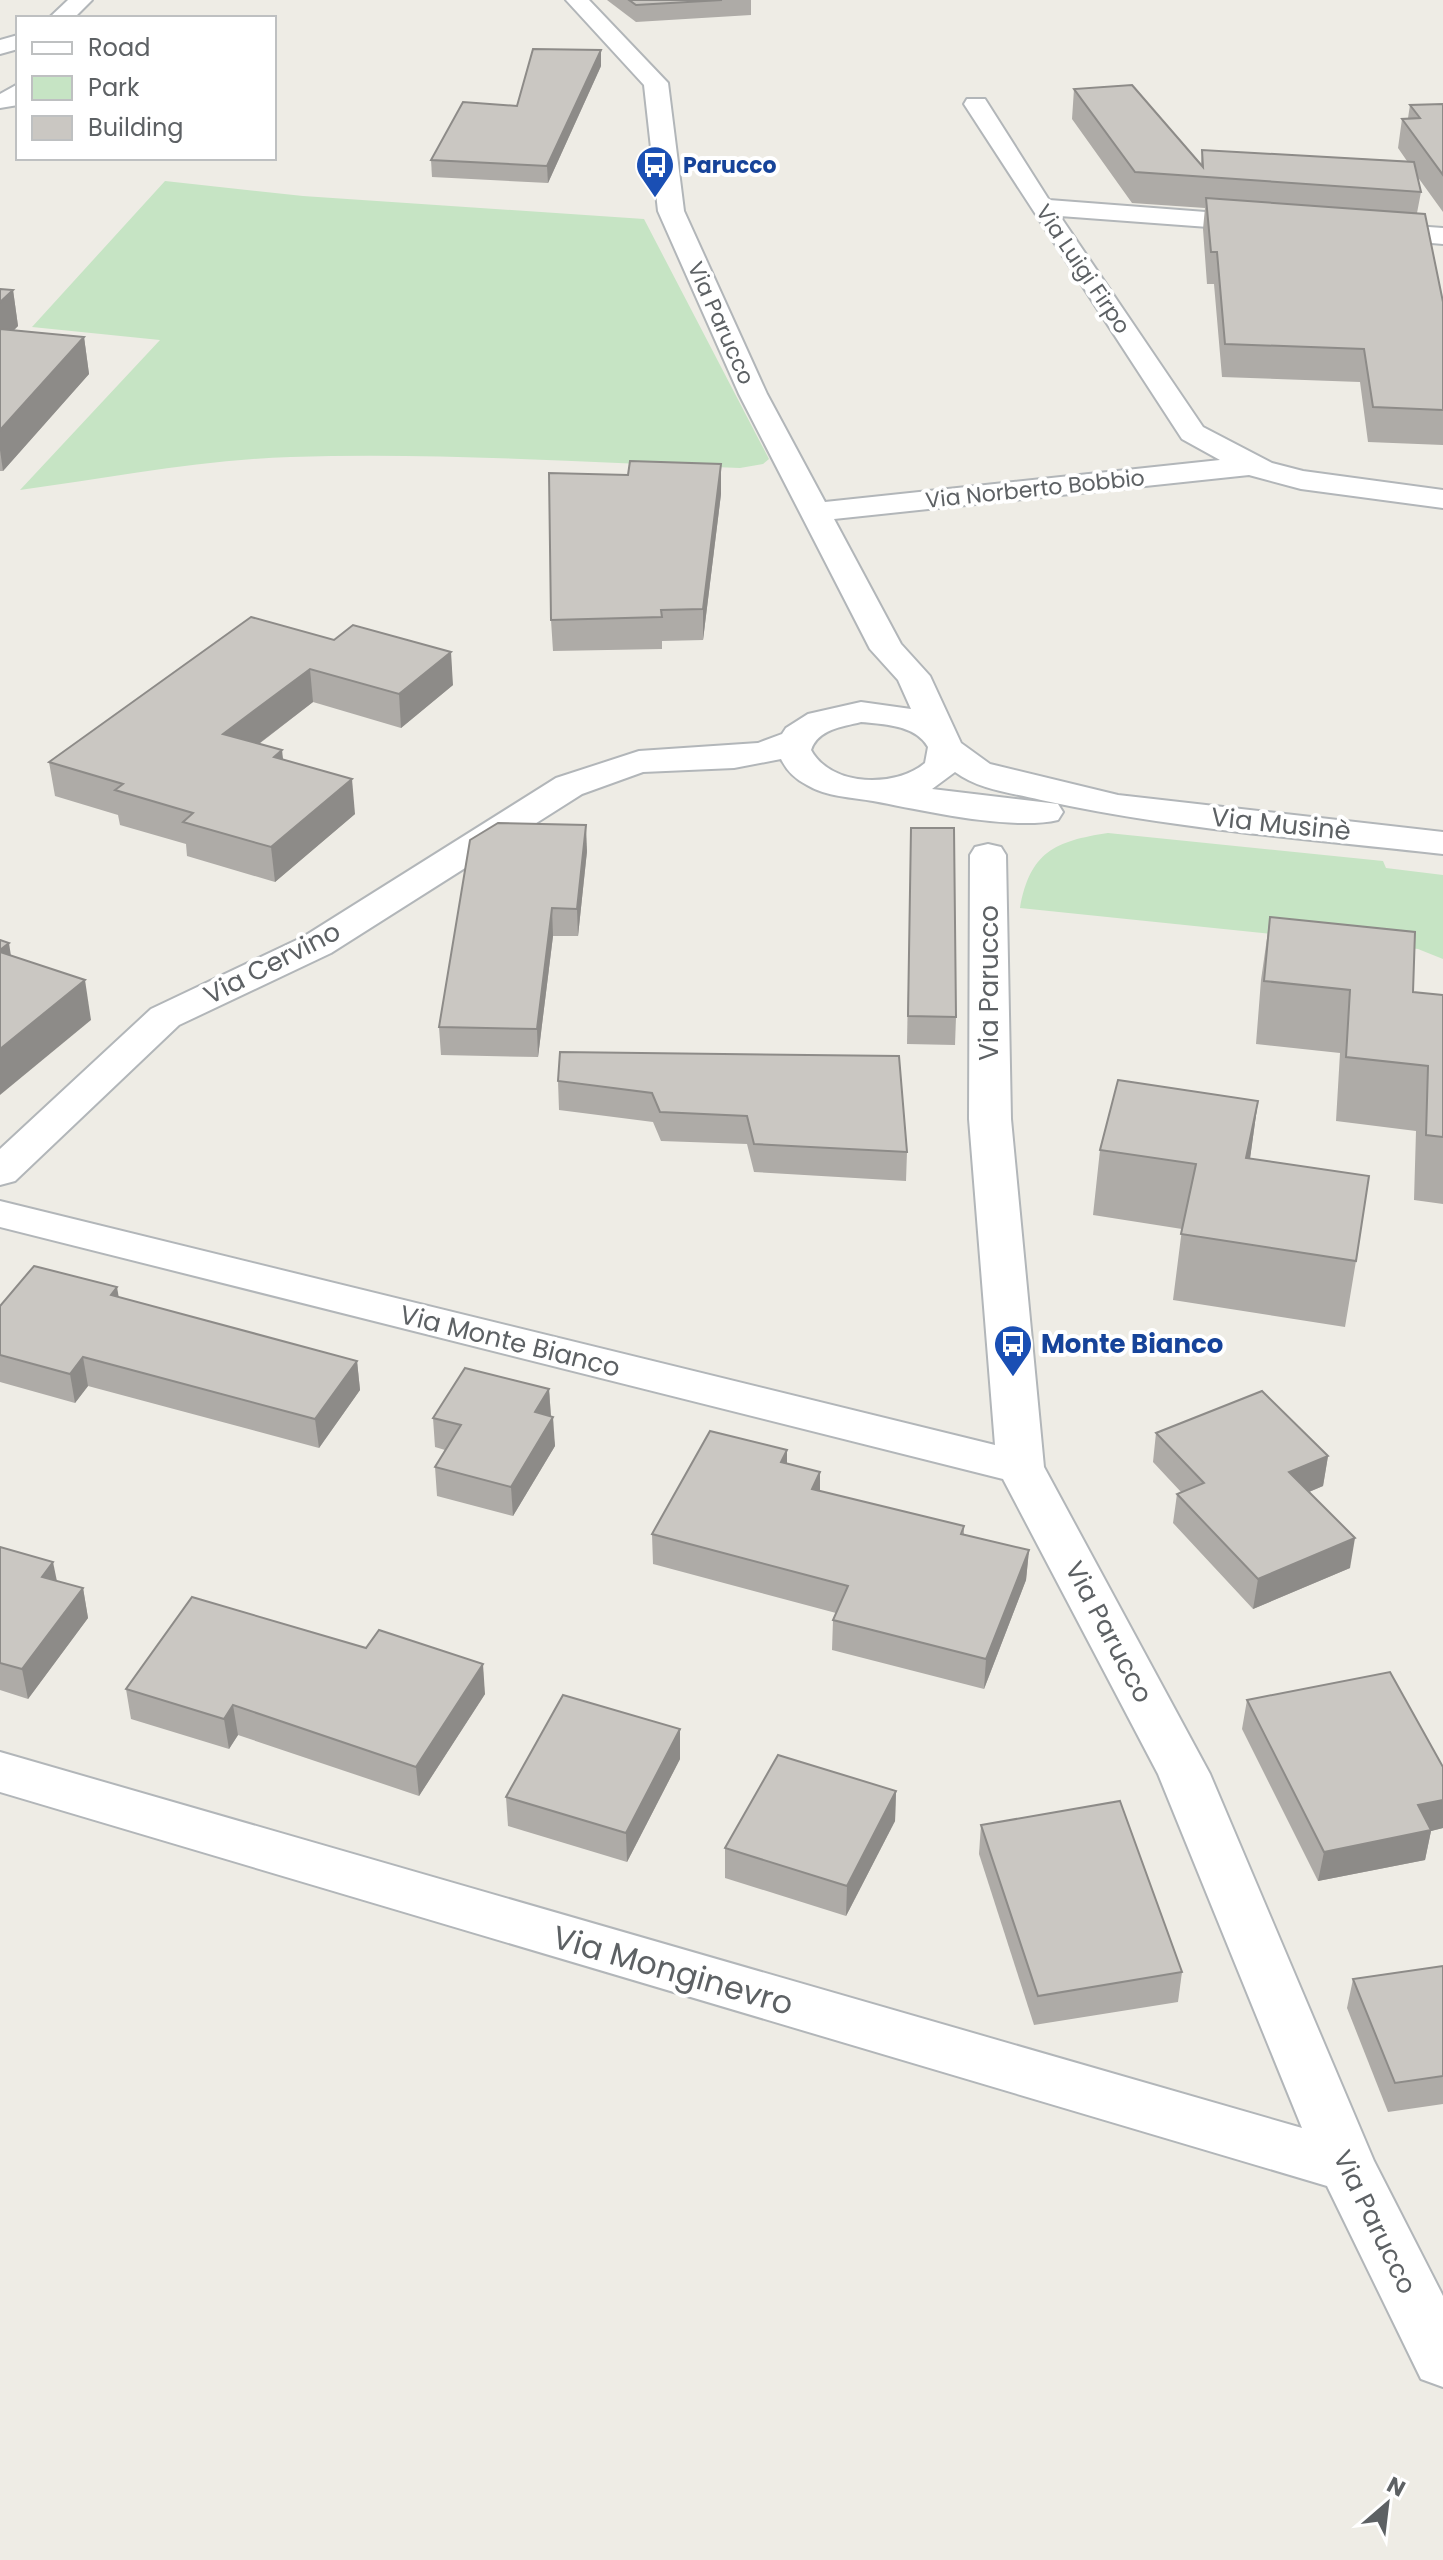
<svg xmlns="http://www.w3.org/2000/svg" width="1443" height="2560" font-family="Poppins,sans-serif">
<rect width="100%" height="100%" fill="#eeece5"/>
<g fill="#c6e4c4">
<path d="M165,181L303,196L644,219L769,459L763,464L740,468C591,463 440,452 291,457C200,460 109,478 20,490L160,340L32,327Z"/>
<path d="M1108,833L1383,861L1386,868L1443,875V959L1418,949L1020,908C1030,852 1055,841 1108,833Z"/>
</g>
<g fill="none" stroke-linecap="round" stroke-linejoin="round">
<g stroke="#b2b6b9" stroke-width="4">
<g id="street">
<path d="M68,0H92L74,18H49Z"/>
<path d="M566,0H589L668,83L684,211L767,394L825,502L1220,460L1182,439L964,104L967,99H985L1049,200L1271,217L1275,223L1271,229L1262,231L1060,216L1203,427L1272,463L1303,471L1443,490V508L1301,489L1249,475L834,519L901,644L930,676L961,743L990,764L1118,795L1443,832V854C1309,839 1173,829 1041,800C1013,793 979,790 955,772L932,789L1058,804L1063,812L1058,820C1011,831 921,810 873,801C850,797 827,797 807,785C795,779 787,771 781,759L734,768L643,772L582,794L331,953L179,1025L15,1181L0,1185V1149L151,1009L303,937L556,778L639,751L758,743L782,734L786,728L808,714L861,702L911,709L898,680L870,649L739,394L658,211L644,85ZM861,722C883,724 916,725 928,747L925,763C896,788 831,787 811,750C818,729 842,727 861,722Z"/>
<path d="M18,35V49L0,54V40Z"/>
<path d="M18,84V105L0,108V94Z"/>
<path d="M1371,223L1443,228V244L1362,237L1358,231L1362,225Z"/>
<path d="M988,844L1001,847L1006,855L1011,1119L1044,1467L1210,1774L1374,2161L1443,2296V2387L1421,2379L1327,2186L0,1792V1752L1302,2128L1158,1774L1003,1479L0,1227V1201L995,1445L969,1119L970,855L975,847Z"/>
</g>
</g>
<use href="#street" fill="#fff" fill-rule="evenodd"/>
</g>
<g fill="#aeaba7">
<path d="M607,0H751V15L636,22Z"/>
<path d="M601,66L548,183L432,177L431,160L517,106Z"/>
<path d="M1074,89L1201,164L1202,150L1407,161L1398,148L1402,119L1408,118L1410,105L1443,104V212L1417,176L1421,192L1417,213L1443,302V445L1368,442L1360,382L1222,377L1214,284H1207L1203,229L1205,208L1132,203L1072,119Z"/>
<path d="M0,289L13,290L18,326L14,330L84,337L89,374L3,471H0Z"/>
<path d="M721,494L703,640L662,641V649L553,651L551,620Z"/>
<path d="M251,617L453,685L401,728L313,702L259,744L283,760L355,814L275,882L187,856L186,844L120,825L118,815L55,796L49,762Z"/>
<path d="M911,828L956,1017L955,1045L907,1044Z"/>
<path d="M587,851L578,936H553L538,1057L441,1055L439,1027Z"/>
<path d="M1270,917L1413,992L1443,995V1204L1414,1200L1416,1131L1336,1121L1340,1053L1256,1044L1261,980Z"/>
<path d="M899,1056L907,1152L906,1181L754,1172L747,1144L661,1141L653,1122L559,1110L558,1081Z"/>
<path d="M1258,1101L1250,1158L1356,1261L1345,1327L1173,1300L1182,1229L1093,1215L1100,1150Z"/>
<path d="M119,1298L357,1361L360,1390L319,1448L88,1386L75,1403L0,1382V1306Z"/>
<path d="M549,1389L551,1416L555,1446L513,1516L437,1496L435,1467L445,1450L435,1447L433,1418Z"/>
<path d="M1156,1433L1328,1456L1323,1486L1309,1492L1350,1568L1253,1609L1173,1523L1177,1494L1181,1492L1153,1462Z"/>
<path d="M787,1450V1464L820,1491L964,1526V1535L1029,1550L1026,1580L984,1689L832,1650L833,1620L836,1613L653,1564L652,1534Z"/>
<path d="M0,1547L57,1581L83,1588L88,1618L28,1699L0,1690Z"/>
<path d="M126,1689L485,1694L419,1796L238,1735L229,1749L131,1719Z"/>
<path d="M1247,1700L1443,1767V1828L1431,1831L1425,1860L1318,1881L1242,1729Z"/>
<path d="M680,1759L627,1862L508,1826L506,1797Z"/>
<path d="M896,1791L895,1821L846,1916L725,1878V1848Z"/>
<path d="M981,1825L1182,1972L1178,2002L1034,2025L979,1854Z"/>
<path d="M1443,1966V2104L1388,2112L1347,2008L1353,1979Z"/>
</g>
<g fill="#8d8b88">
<path d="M601,50V66L548,183L547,166Z"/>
<path d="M13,290L18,326L0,344V302Z"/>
<path d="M84,337L89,374L3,471L0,450V430Z"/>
<path d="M721,464V494L703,640V609Z"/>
<path d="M451,652L453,685L401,728L399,694Z"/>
<path d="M310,669L313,702L227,768L223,734Z"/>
<path d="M282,750L286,784L274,757Z"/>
<path d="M352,779L355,814L275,882L271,847Z"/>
<path d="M586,825L587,851L578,936L577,909Z"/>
<path d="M552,908L553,936L538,1057L537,1029Z"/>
<path d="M9,943L15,982L0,962V950Z"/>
<path d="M85,980L91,1020L0,1095V1049Z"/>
<path d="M1258,1101L1249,1166L1246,1158Z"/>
<path d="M117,1287L122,1316L111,1295Z"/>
<path d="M83,1357L88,1386L75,1403L70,1374Z"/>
<path d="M357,1361L360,1390L319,1448L315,1419Z"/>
<path d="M549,1389L551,1418L535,1412Z"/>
<path d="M553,1417L555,1446L513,1516L511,1487Z"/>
<path d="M787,1450V1479L781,1462Z"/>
<path d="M1328,1456L1323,1486L1285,1502L1289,1472Z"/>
<path d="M820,1472V1502L812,1489Z"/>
<path d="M1355,1538L1350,1568L1253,1609L1258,1579Z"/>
<path d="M1029,1550L1026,1580L984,1689L986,1659Z"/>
<path d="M53,1562L59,1591L42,1577Z"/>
<path d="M83,1588L88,1618L28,1699L22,1669Z"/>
<path d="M483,1664L485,1694L419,1796L416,1767Z"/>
<path d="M233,1705L238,1735L229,1749L224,1719Z"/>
<path d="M680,1729V1759L627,1862L626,1833Z"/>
<path d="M896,1791L895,1821L846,1916L847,1886Z"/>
<path d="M1443,1800V1828L1431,1831L1425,1860L1318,1881L1324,1852L1418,1805Z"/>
</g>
<g fill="#cac7c2" stroke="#8d8b88" stroke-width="2">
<path d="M629,0H722L636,5Z"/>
<path d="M533,49L601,50L547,166L431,160L463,102L517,106Z"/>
<path d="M1132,85L1203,167L1202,150L1414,162L1421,192L1135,172L1074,89Z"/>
<path d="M1443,104V175L1402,119L1420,118L1410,105Z"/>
<path d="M1206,198L1425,214L1443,302V410L1373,407L1364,349L1225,344L1217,252H1211Z"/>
<path d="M0,289L13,290L0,302Z"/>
<path d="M0,329L84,337L0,430Z"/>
<path d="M630,461L721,464L703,609L661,610L662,617L551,620L549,473L628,475Z"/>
<path d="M251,617L334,640L353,625L451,652L399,694L310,669L223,734L282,750L274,757L352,779L271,847L183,822L193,813L115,790L123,784L49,762Z"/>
<path d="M498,823L586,825L577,909L552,908L537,1029L439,1027L470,840Z"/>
<path d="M911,828H954L956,1017L908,1016Z"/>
<path d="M1270,917L1415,932L1413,992L1443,995V1137L1426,1135L1428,1066L1346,1057L1350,990L1264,981Z"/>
<path d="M0,940L9,943L0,950Z"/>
<path d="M0,952L85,980L0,1049Z"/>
<path d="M560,1052L899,1056L907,1152L754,1144L747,1116L660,1112L652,1093L558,1081Z"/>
<path d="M1118,1080L1258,1101L1246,1158L1369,1176L1356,1261L1181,1234L1196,1164L1100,1150Z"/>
<path d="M34,1266L117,1287L111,1295L357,1361L315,1419L83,1357L70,1374L0,1355V1306Z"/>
<path d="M465,1368L549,1389L535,1412L553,1417L511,1487L435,1467L461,1425L433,1418Z"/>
<path d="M1262,1391L1328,1456L1289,1472L1355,1538L1258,1579L1177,1494L1204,1483L1156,1433Z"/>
<path d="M710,1431L787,1450L781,1462L820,1472L812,1489L964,1526L961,1534L1029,1550L986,1659L833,1620L848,1586L652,1534Z"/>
<path d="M0,1547L53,1562L42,1577L83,1588L22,1669L0,1663Z"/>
<path d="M192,1597L366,1648L379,1630L483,1664L416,1767L233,1705L224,1719L126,1689Z"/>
<path d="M1390,1672L1443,1767V1800L1418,1805L1431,1830L1324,1852L1247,1700Z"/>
<path d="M563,1695L680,1729L626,1833L506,1797Z"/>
<path d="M778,1755L896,1791L847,1886L725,1848Z"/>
<path d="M1120,1801L1182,1972L1038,1996L981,1825Z"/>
<path d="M1443,1966V2076L1395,2083L1353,1979Z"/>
</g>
<defs>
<g id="bus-pin" transform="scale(2)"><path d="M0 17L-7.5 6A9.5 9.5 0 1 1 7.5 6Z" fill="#1a4fb4" stroke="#fff"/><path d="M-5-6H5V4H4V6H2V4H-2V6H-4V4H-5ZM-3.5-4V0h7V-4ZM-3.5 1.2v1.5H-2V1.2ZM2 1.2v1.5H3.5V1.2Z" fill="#fff"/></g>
</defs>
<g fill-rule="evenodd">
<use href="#bus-pin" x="655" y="165"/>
<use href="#bus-pin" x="1013" y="1344"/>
</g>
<g text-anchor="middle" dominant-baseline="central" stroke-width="8" stroke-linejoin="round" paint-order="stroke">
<g font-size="22" font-weight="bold" fill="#164399" stroke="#fff" text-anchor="start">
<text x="683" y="165">Parucco</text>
</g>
<g font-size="22" fill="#5d6164" stroke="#fff">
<text transform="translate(1083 269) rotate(56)">Via Luigi Firpo</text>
<text transform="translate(721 323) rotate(66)">Via Parucco</text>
<text transform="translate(1035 489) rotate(-6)">Via Norberto Bobbio</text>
</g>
<g font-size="26" fill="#5d6164" stroke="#fff">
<text transform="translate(1281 824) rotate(6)">Via Musinè</text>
<text transform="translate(272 963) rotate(-27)">Via Cervino</text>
<text transform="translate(989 983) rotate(-90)">Via Parucco</text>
<text transform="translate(510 1341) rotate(14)">Via Monte Bianco</text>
<text transform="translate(1109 1632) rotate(62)">Via Parucco</text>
<text transform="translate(1375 2222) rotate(64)">Via Parucco</text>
</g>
<g font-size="26" font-weight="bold" fill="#164399" stroke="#fff" text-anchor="start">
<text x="1041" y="1344">Monte Bianco</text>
</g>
<g font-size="32" fill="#5d6164" stroke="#fff">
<text transform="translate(673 1970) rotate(16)">Via Monginevro</text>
</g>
</g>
<rect x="16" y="16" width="260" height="144" fill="#ffffff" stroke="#bec0c1" stroke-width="2"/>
<rect x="32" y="42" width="40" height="12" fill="#ffffff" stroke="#bec0c1" stroke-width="2"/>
<text x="88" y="56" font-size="24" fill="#5d6164">Road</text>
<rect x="32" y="76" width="40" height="24" fill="#c6e4c4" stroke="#bec0c1" stroke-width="2"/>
<text x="88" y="96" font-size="24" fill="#5d6164">Park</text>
<rect x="32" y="116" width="40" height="24" fill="#cac7c2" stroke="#bec0c1" stroke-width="2"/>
<text x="88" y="136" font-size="24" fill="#5d6164">Building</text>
<g transform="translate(1387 2504) rotate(28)" stroke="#ffffff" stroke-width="6" paint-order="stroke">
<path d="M0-6L14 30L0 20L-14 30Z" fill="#5d6164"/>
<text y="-12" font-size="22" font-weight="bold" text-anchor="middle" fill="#5d6164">N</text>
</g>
</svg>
